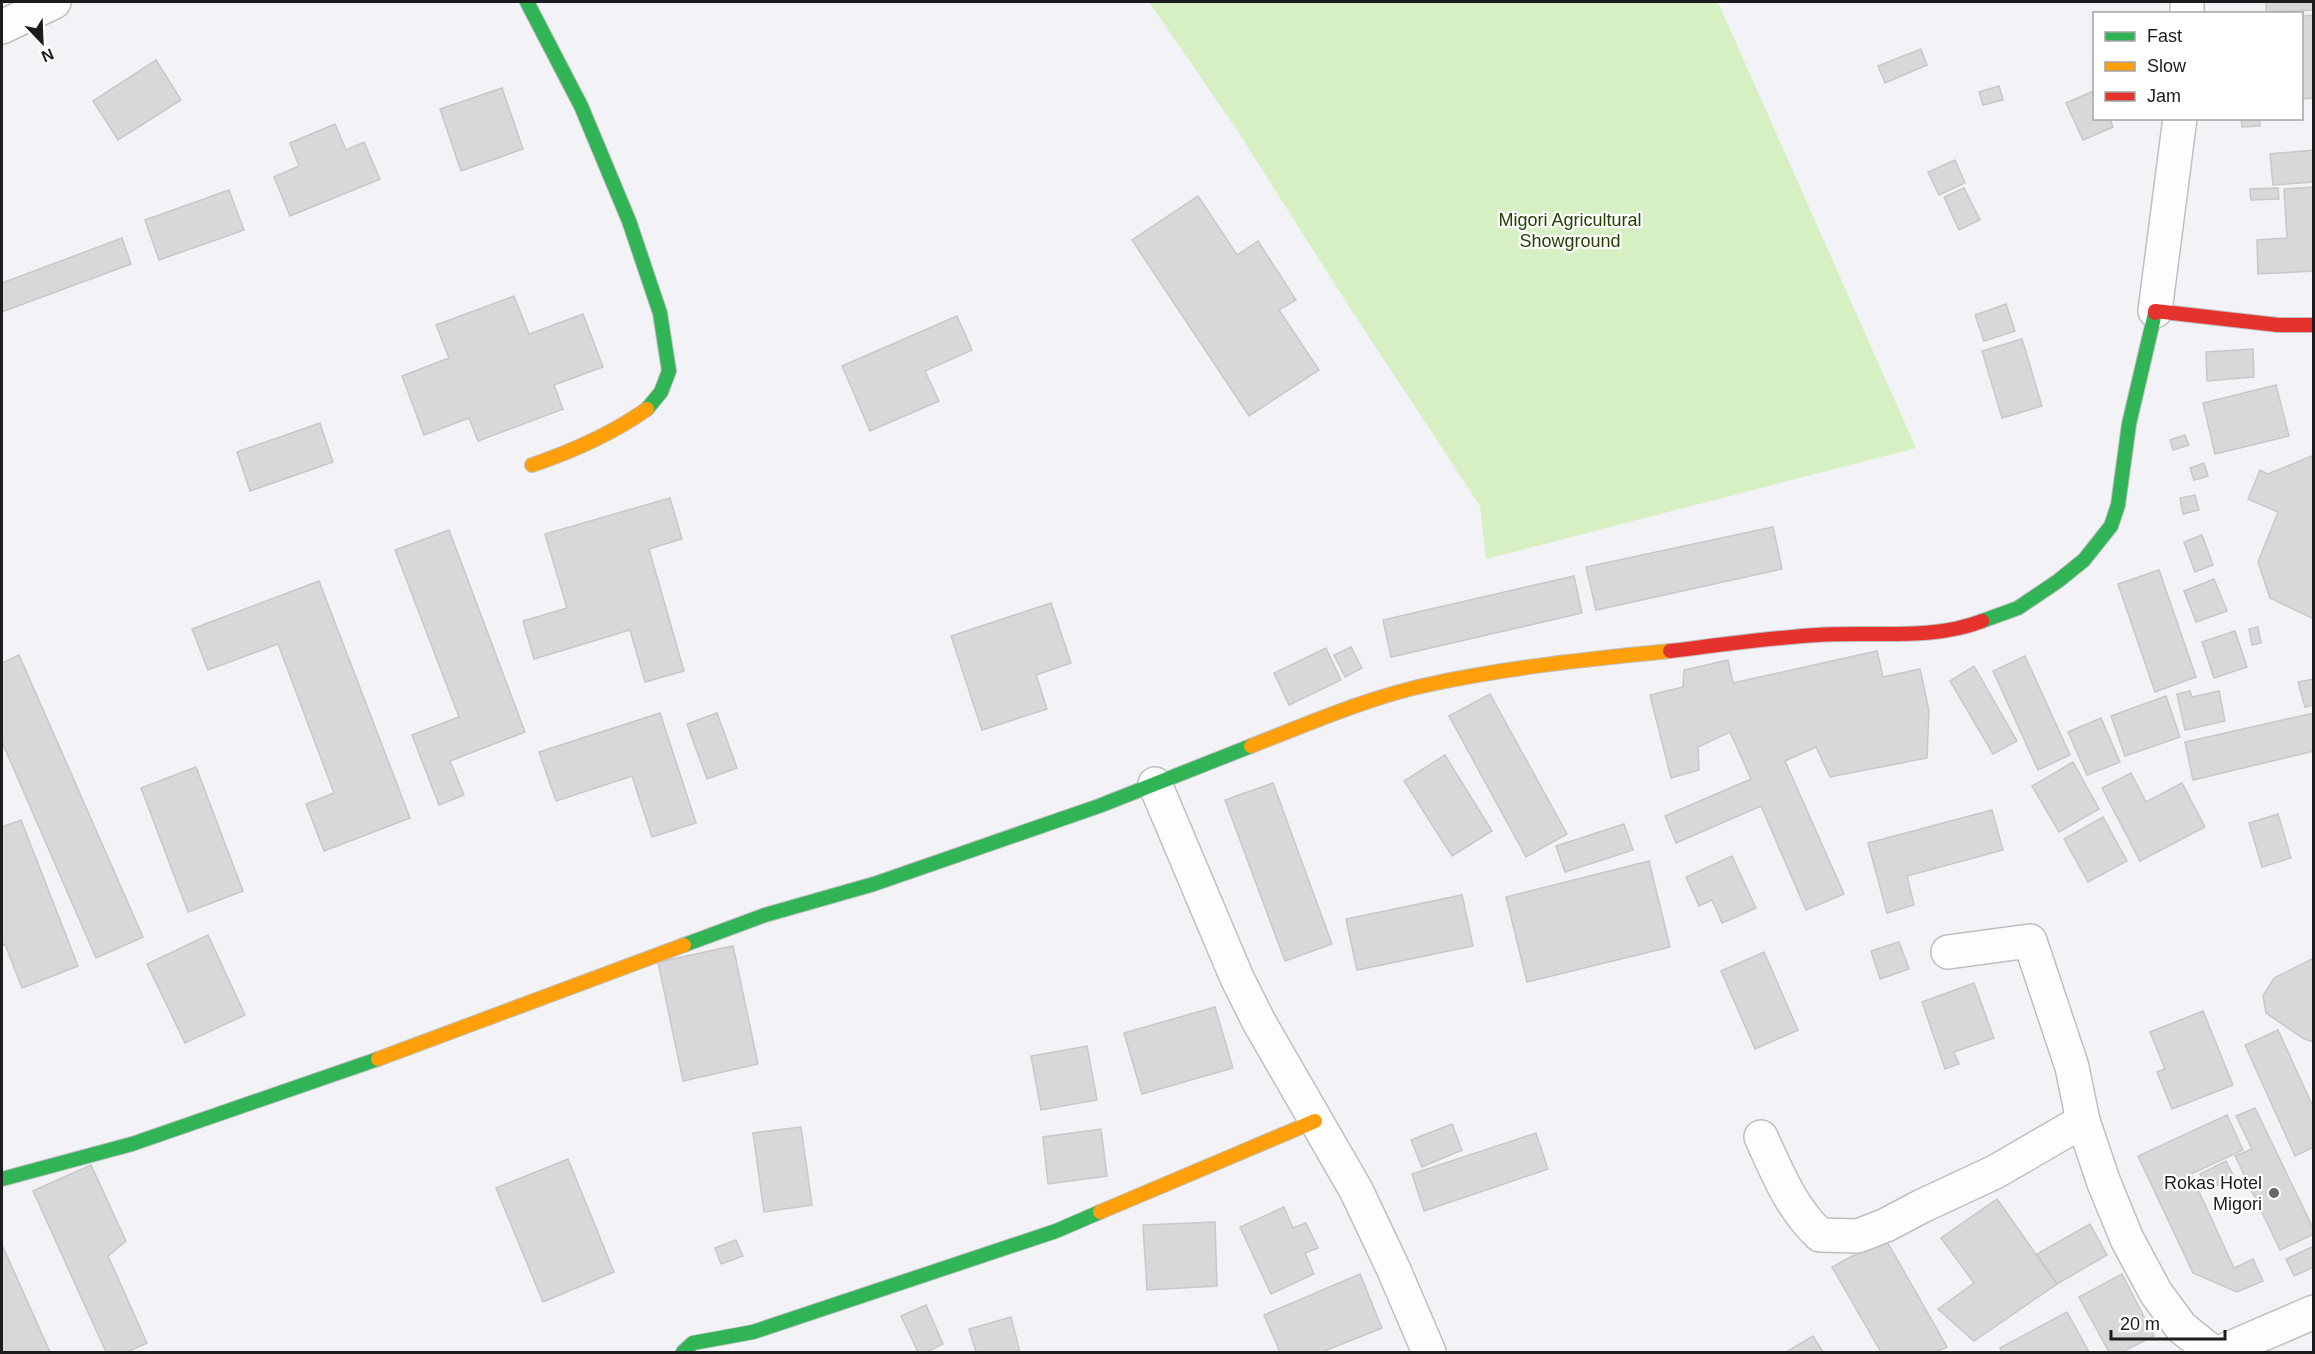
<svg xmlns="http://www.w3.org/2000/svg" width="2315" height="1354" font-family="Helvetica,sans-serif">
<rect width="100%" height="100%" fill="#f3f3f7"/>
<path fill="#d6efc3" d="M1149,2H1718L1916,448L1486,559L1480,506L1350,308L1237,130Z"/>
<g fill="#d8d7d9" stroke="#c8c7c9" stroke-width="1.5">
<path d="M2266,2H2314V10L2266,12Z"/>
<path d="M2314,15V98L2302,99V16Z"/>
<path d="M1921,49L1927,65L1885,83L1878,66Z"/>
<path d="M156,60L181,100L118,140L93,101Z"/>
<path d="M1999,86L2003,100L1983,105L1979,92Z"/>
<path d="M502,88L523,149L461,171L440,109Z"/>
<path d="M2094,91V118H2110L2113,127L2083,140L2066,103Z"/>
<path d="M2241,118H2259L2260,126L2242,127Z"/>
<path d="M335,124L346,150L364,142L380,179L290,216L274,177L299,166L290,143Z"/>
<path d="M2314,150V182L2273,185L2270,154Z"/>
<path d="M1955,160L1965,183L1939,195L1928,172Z"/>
<path d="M2314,187V271L2258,274L2257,240L2287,238L2284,189Z"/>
<path d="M1964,188L1980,220L1959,230L1944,197Z"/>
<path d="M2278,188L2279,199L2251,200L2250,189Z"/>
<path d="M229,190L244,230L159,260L145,220Z"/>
<path d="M1198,196L1237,255L1258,241L1296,300L1279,310L1319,370L1249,416L1132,240Z"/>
<path d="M122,238L131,264L2,312V283Z"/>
<path d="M514,296L529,334L583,314L603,367L554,385L563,409L478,441L469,418L424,435L402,376L449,358L436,325Z"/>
<path d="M2006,304L2015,331L1984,341L1975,315Z"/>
<path d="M957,316L972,350L925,371L939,401L870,431L842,366Z"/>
<path d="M2022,339L2042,406L2002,418L1982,351Z"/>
<path d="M2253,349L2254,377L2207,381L2206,352Z"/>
<path d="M2276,385L2289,436L2215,454L2203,403Z"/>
<path d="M320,423L333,462L250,491L237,452Z"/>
<path d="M2185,435L2189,445L2173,450L2170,440Z"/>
<path d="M2314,455V619L2270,598L2258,562L2278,512L2248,499L2260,470L2268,474Z"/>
<path d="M2204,463L2208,476L2194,480L2190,468Z"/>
<path d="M2195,495L2199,510L2183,514L2180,498Z"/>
<path d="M670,498L682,539L649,549L684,671L645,682L630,630L534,659L523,621L567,608L545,534Z"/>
<path d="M1773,527L1782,569L1596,610L1586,567Z"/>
<path d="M449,530L525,732L450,761L464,795L439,805L412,735L459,717L395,550Z"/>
<path d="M2202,535L2213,565L2195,572L2184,542Z"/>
<path d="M2159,570L2196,677L2155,692L2118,584Z"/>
<path d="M1574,576L1582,613L1391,657L1383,620Z"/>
<path d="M2214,579L2227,611L2196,622L2184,591Z"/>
<path d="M319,581L410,818L324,851L306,804L334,793L278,644L208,670L192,629Z"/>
<path d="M1051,603L1071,663L1036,675L1047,709L982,730L951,636Z"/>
<path d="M2258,627L2261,643L2252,645L2249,629Z"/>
<path d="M2235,631L2247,667L2214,678L2202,642Z"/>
<path d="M1351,647L1362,668L1345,677L1334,655Z"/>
<path d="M1326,648L1341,680L1289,705L1274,673Z"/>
<path d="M1877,651L1883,677L1920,669L1929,711L1927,758L1830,777L1816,747L1785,761L1844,894L1806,910L1761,806L1676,843L1665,816L1751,779L1730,732L1698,747L1699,770L1671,778L1650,695L1683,687L1684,670L1728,660L1733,683Z"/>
<path d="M19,655L143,937L96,958L2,742V663Z"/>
<path d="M2025,656L2070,755L2038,770L1993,671Z"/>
<path d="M1974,666L2017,741L1993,754L1950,681Z"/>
<path d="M2314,679V705L2305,707L2298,682Z"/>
<path d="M2190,691L2192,697L2219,691L2225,721L2185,730L2177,694Z"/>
<path d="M1490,694L1567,834L1526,857L1449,716Z"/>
<path d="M2166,696L2180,737L2125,756L2111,716Z"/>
<path d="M660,713L696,823L652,837L632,776L556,801L539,752Z"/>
<path d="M717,713L737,768L707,779L687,724Z"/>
<path d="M2314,713V751L2193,780L2185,742Z"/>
<path d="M2101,718L2120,762L2087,775L2068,732Z"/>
<path d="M1445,755L1492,831L1452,856L1404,781Z"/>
<path d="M2073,762L2099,809L2059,832L2032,786Z"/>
<path d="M196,767L243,891L188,912L141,788Z"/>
<path d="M2131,773L2146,802L2182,783L2205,827L2140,861L2102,788Z"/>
<path d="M1273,783L1332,944L1285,961L1225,800Z"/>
<path d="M1992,810L2003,850L1907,876L1914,905L1887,913L1868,843Z"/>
<path d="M2278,814L2291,858L2262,867L2249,823Z"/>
<path d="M2103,817L2127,861L2088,882L2064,839Z"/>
<path d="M21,820L78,966L22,988L5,944L2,946V827Z"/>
<path d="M1624,824L1633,850L1565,872L1556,846Z"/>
<path d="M1732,856L1756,908L1722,923L1712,900L1699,906L1686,877Z"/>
<path d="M1649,861L1670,947L1527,982L1506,897Z"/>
<path d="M1462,895L1473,946L1357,970L1346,919Z"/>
<path d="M208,935L245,1015L185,1043L147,964Z"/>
<path d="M1899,942L1909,969L1880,979L1871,951Z"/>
<path d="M733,946L758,1064L683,1081L658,962Z"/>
<path d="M1764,952L1798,1030L1755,1049L1721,971Z"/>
<path d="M2314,958V1042L2304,1039L2266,1013L2263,996L2274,978Z"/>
<path d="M1974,983L1994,1038L1954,1052L1959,1064L1945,1069L1922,1002Z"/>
<path d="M1215,1007L1233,1068L1142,1094L1124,1033Z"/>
<path d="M2203,1011L2233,1085L2172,1109L2157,1072L2165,1069L2150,1032Z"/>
<path d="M2278,1030L2314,1109V1147L2295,1156L2245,1045Z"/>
<path d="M1087,1046L1097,1100L1041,1110L1031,1056Z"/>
<path d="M2255,1108L2314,1230V1234L2280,1250L2235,1156L2252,1149L2236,1116Z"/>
<path d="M2227,1115L2243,1150L2191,1174L2234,1268L2253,1259L2263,1281L2237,1292L2193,1273L2138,1156Z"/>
<path d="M1452,1124L1462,1150L1422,1167L1411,1140Z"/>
<path d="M801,1127L812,1205L764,1212L753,1133Z"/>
<path d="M1101,1129L1107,1176L1048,1184L1043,1137Z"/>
<path d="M1536,1133L1548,1169L1424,1211L1412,1174Z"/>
<path d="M568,1159L614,1272L543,1302L496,1188Z"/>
<path d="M2226,1161L2234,1177L2208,1190L2200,1174Z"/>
<path d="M91,1165L126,1241L108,1256L147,1343L127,1352H106L33,1191Z"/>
<path d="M1997,1199L2057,1284L1974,1341L1938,1309L1974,1283L1941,1238Z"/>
<path d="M1284,1207L1293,1228L1306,1223L1318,1248L1305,1253L1314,1274L1271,1294L1240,1227Z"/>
<path d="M1215,1222L1217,1286L1147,1290L1143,1225Z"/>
<path d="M2090,1224L2107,1255L2057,1284L2037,1254Z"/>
<path d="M1885,1238L1947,1347L1936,1352H1881L1832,1267Z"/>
<path d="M736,1240L743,1256L721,1264L715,1248Z"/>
<path d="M2314,1246V1267L2294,1276L2286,1259Z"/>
<path d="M3,1247L50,1352H2V1248Z"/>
<path d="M1360,1274L1382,1328L1322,1352H1280L1264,1315Z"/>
<path d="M2122,1274L2154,1336L2122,1352H2109L2079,1297Z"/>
<path d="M926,1305L943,1344L927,1352H918L901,1316Z"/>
<path d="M2067,1312L2089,1352H2002L2000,1348Z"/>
<path d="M1011,1317L1020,1352H976L969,1329Z"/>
<path d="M1813,1336L1823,1352H1786Z"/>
</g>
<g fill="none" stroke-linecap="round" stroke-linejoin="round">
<g stroke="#bfbfc2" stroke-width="36">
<g id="street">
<path d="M2187,14V2"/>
<path d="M2,27L54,2"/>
<path d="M2155,311L2180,118"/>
<path d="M1155,784L1237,978L1259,1022L1356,1190L1393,1268L1429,1352"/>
<path d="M1948,952L2030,941L2072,1067L2083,1121L2104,1183L2127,1239L2156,1293L2181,1327L2212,1352"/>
<path d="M1761,1137C1777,1172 1791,1208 1820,1235L1858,1236L1886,1225L1922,1206L1995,1172L2083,1121"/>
<path d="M2221,1352L2314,1312"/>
</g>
</g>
<g stroke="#bfbfc2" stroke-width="16">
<g id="fast">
<path d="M527,2L581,106L629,221L660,313L669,371L661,392L647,409"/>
<path d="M1982,621L2018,608L2058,581L2084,560L2111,526L2118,505L2129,424L2155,313"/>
<path d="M684,945L765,915L874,884L1099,806L1251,746"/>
<path d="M2,1179L132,1144L378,1059"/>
<path d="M683,1352L693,1343L753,1332L1056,1231L1100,1212"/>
</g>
</g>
<g stroke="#bfbfc2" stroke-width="16">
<g id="slow">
<path d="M532,465C573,451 612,434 647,409"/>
<path d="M1251,746C1310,723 1369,697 1431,684C1510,667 1590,659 1670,651"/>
<path d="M378,1059L684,945"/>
<path d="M1100,1212L1315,1121"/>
</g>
</g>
<g stroke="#bfbfc2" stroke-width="16">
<g id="jam">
<path d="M2155,313V311L2278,325H2314"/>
<path d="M1670,651C1719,645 1768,638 1817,635C1872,631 1931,641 1982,621"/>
</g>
</g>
<use href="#street" stroke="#fdfdfe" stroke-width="33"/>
<use href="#fast" stroke="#30b455" stroke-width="14"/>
<use href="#slow" stroke="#ff9f0a" stroke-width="14"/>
<use href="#jam" stroke="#e5322d" stroke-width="14"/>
</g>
<circle fill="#67676a" stroke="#fff" stroke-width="2" cx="2274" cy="1193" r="6"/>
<g text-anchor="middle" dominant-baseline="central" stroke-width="4.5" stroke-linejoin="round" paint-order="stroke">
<g font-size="18" fill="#234000" stroke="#fff">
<text x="1570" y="220">Migori Agricultural<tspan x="1570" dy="21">Showground</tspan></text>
</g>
<g font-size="18" fill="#1c1c1e" stroke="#fff" text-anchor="end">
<text x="2262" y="1183">Rokas Hotel<tspan x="2262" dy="21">Migori</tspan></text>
</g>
</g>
<rect width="2315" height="1354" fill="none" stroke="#1c1c1e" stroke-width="6"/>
<rect x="2093" y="12" width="210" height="108" fill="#ffffff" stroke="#a4a4a5" stroke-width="1.5"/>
<rect x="2105" y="32" width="30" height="9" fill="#30b455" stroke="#a4a4a5" stroke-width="1.5"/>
<text x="2147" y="42" font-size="18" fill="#1c1c1e">Fast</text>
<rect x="2105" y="62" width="30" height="9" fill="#ff9f0a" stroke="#a4a4a5" stroke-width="1.5"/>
<text x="2147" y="72" font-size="18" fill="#1c1c1e">Slow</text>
<rect x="2105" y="92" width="30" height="9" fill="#e5322d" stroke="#a4a4a5" stroke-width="1.5"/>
<text x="2147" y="102" font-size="18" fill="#1c1c1e">Jam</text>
<g transform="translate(42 42) rotate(157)" stroke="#ffffff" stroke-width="4.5" paint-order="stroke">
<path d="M0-4.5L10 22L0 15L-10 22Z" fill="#1c1c1e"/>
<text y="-9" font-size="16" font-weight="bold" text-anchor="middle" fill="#1c1c1e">N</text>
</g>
<path d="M2111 1330v9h114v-9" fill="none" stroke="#1c1c1e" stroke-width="3"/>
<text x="2120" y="1330" font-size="18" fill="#1c1c1e" stroke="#ffffff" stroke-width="4.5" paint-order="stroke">20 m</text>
</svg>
